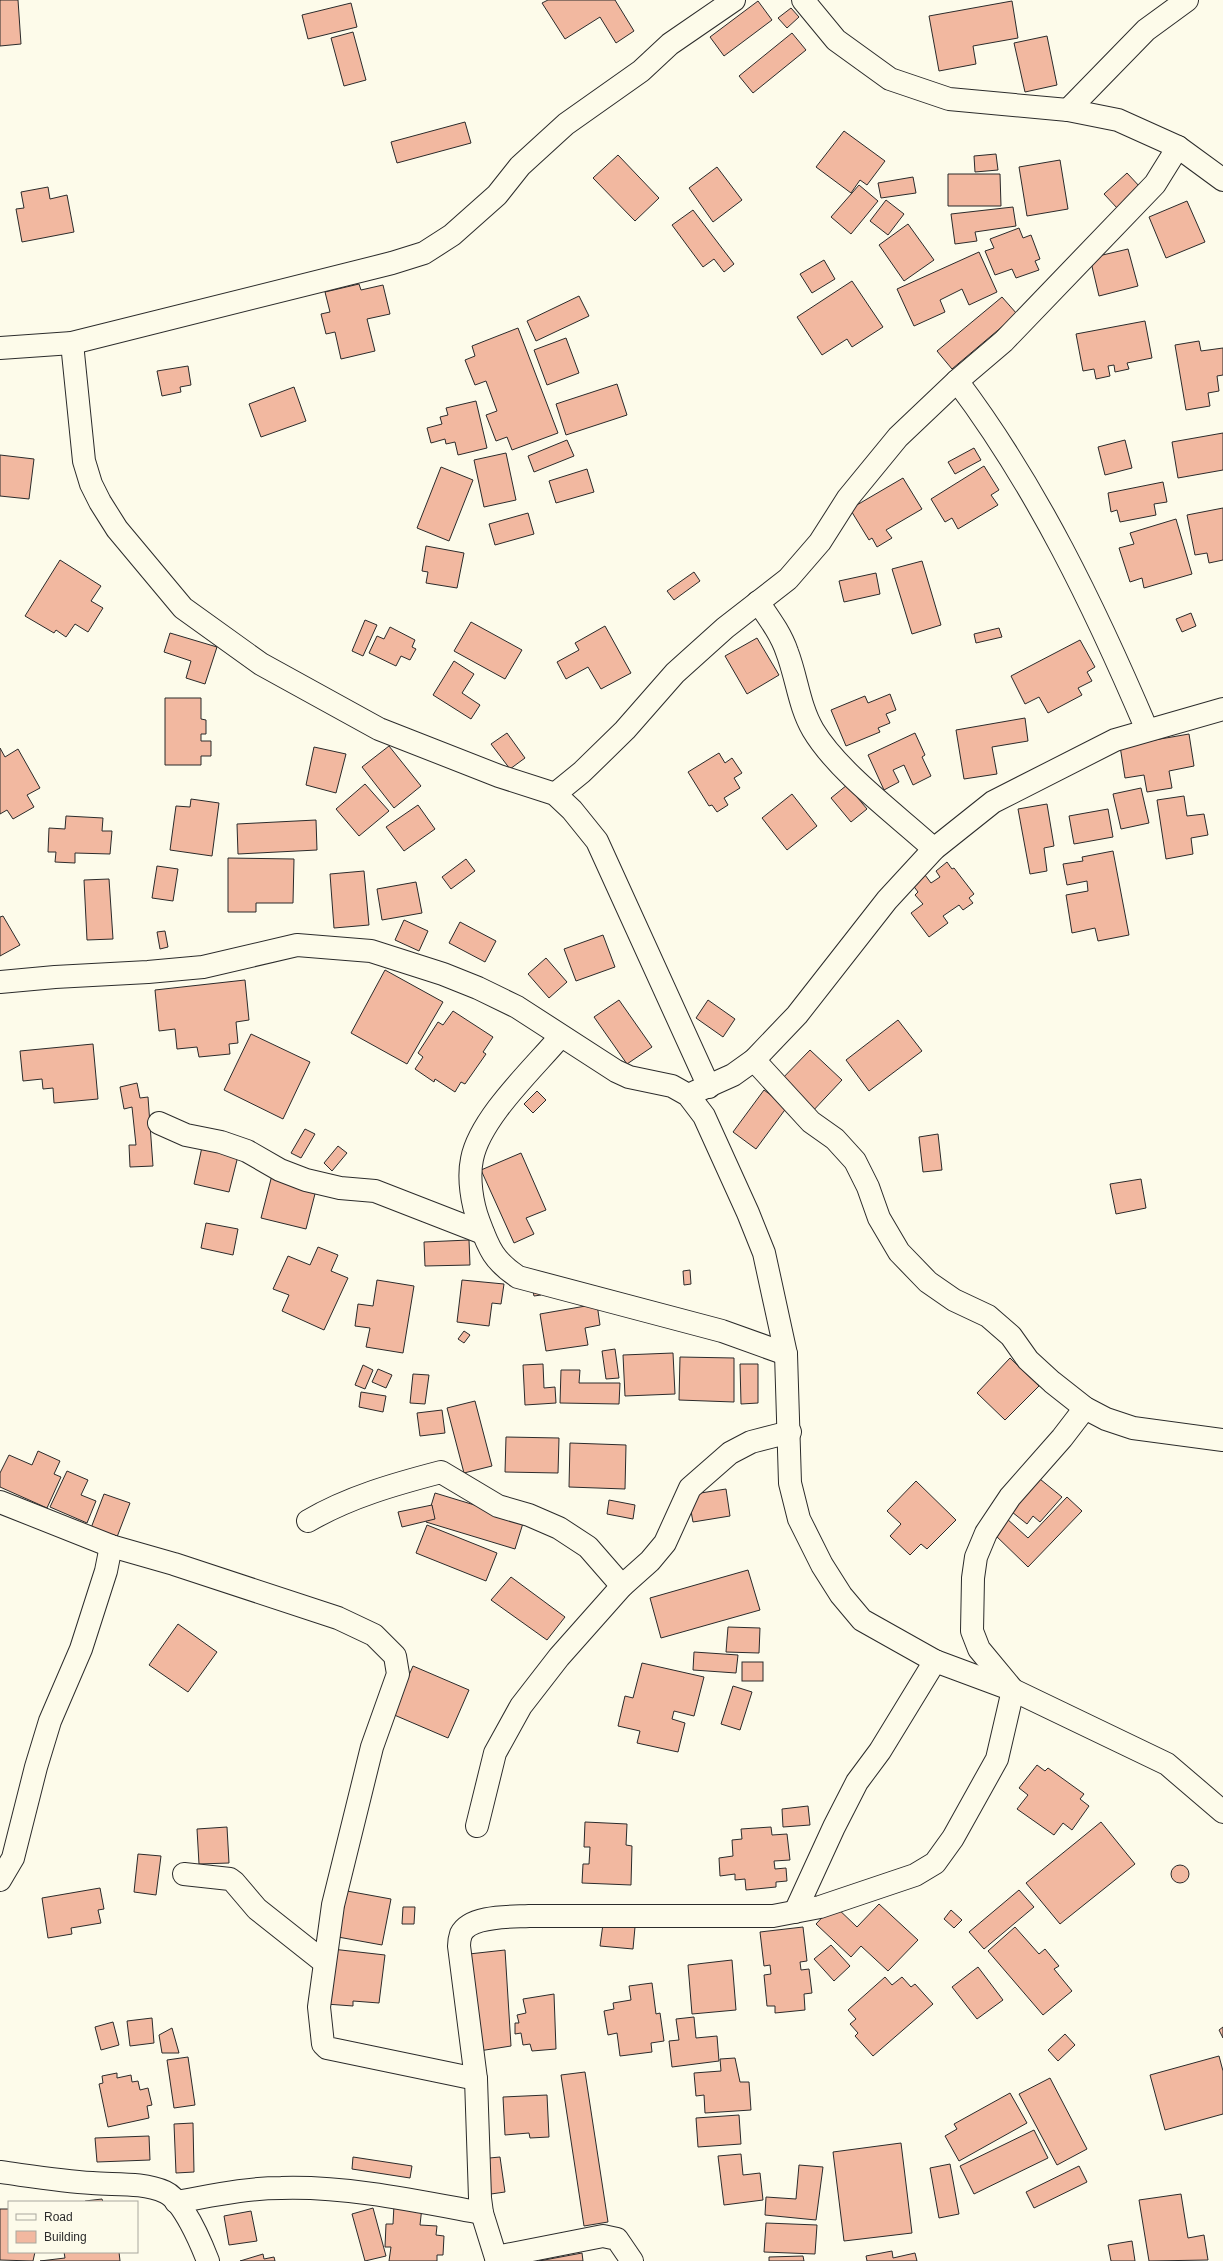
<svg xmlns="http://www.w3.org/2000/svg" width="1223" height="2261" font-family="Arial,sans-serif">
<rect width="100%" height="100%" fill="#fdfbea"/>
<g fill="#f2b8a0" stroke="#2b2b2b">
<path d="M0,0H18L21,44L0,46Z"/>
<path d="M548,0H615L634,31L616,43L600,17L565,39L542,3Z"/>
<path d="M758,1L772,20L724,56L710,37Z"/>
<path d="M1012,1L1018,38L973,46L976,64L939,71L929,16Z"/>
<path d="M351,3L357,27L308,39L302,15Z"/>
<path d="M791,8L799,17L787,28L778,18Z"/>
<path d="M353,32L366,80L344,86L331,38Z"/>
<path d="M792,33L806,50L753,93L739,76Z"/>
<path d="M1047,36L1057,85L1025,92L1014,43Z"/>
<path d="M465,122L471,143L397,163L391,142Z"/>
<path d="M844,131L885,161L867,185L860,180L851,193L816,167Z"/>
<path d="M996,154L998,170L975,172L974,156Z"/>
<path d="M618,155L659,198L635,221L593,178Z"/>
<path d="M1060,160L1068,209L1027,216L1019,167Z"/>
<path d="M717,167L742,200L713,222L689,188Z"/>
<path d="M1127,173L1141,188L1118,209L1104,194Z"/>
<path d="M948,174H1000L1001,206H948Z"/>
<path d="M913,177L916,193L881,198L878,183Z"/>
<path d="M859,185L878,201L851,234L831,217Z"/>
<path d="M48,187L50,199L67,195L74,232L22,242L16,209L24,208L21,192Z"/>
<path d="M886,200L904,214L888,235L870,221Z"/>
<path d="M1187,201L1205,242L1166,258L1149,217Z"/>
<path d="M1013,207L1016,226L975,232L977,241L955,244L951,214Z"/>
<path d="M693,210L734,264L724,272L714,259L703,267L672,225Z"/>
<path d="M908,224L934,260L904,281L879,245Z"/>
<path d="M1019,228L1023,238L1031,235L1040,259L1035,261L1039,270L1016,278L1012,269L995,275L985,251L994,248L990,239Z"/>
<path d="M1128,249L1138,286L1099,296L1090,258Z"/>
<path d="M979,252L997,292L969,305L962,289L940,300L945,312L914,326L897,289Z"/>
<path d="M824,260L835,279L812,293L800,274Z"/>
<path d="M852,281L883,327L852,347L847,339L822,355L797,317Z"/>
<path d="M359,284L361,290L383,285L390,314L367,319L375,351L341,359L335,332L326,334L321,314L330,312L325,292Z"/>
<path d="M579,296L589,316L536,341L527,321Z"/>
<path d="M1002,297L1017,314L952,369L937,351Z"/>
<path d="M1145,321L1152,358L1127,363L1129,369L1115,372L1114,365L1108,366L1110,376L1096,379L1094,369L1083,371L1076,334Z"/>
<path d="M518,328L558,433L512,450L507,437L496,441L486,415L497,411L486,381L475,385L465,360L475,356L472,346Z"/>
<path d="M566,338L579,373L547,385L534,350Z"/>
<path d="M1199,341L1201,351L1223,348V375L1217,376L1219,391L1208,393L1210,406L1186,410L1175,345Z"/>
<path d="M188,366L191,385L180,387L181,392L162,396L157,371Z"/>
<path d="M617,384L627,415L566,435L556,404Z"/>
<path d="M294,387L306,421L261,437L249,404Z"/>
<path d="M476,401L487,448L458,455L455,442L446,444L445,439L431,443L427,428L442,424L440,417L448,415L446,408Z"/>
<path d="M1223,433V470L1178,478L1172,442Z"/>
<path d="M567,440L574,456L534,472L528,456Z"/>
<path d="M1125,440L1132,468L1105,475L1098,447Z"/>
<path d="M974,448L981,460L955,474L948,462Z"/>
<path d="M506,453L516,500L484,507L474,460Z"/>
<path d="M0,455L34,459L29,499L0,496Z"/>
<path d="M984,466L999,490L991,495L998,505L958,529L952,518L945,522L931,499Z"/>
<path d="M441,467L473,480L449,541L417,528Z"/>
<path d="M587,469L594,492L556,503L549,481Z"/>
<path d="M903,478L922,509L886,530L892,538L877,547L872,538L869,540L850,509Z"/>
<path d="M1163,482L1167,502L1154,504L1156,515L1120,522L1117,510L1111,512L1108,493Z"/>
<path d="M1223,508V560L1209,563L1207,553L1195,555L1187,515Z"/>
<path d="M528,513L534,534L495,545L489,524Z"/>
<path d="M1176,519L1192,574L1144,588L1142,578L1130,582L1119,548L1134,544L1130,533Z"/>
<path d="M426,546L464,553L457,588L426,583L428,572L422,571Z"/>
<path d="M60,560L101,586L91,601L103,608L88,632L75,624L66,637L56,630L54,633L25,616Z"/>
<path d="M922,561L941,625L912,634L892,569Z"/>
<path d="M694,572L700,581L674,600L667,591Z"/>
<path d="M876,573L880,594L844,602L839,581Z"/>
<path d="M1191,613L1196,626L1182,632L1176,619Z"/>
<path d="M365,620L377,625L363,656L352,651Z"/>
<path d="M471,622L522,650L505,679L454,651Z"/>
<path d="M605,626L631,673L601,689L588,667L566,679L557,662L579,650L575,643Z"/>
<path d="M390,627L415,640L412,647L416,649L410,660L401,656L396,666L369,653L377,636L384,639Z"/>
<path d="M999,628L1002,637L976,643L974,634Z"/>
<path d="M170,633L217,647L205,684L186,678L191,661L164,652Z"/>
<path d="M757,638L779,675L747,694L725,656Z"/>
<path d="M1080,640L1095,667L1087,672L1092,681L1078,688L1082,695L1048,713L1039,697L1025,704L1011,676Z"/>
<path d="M454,661L474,674L462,693L480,705L471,719L433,695Z"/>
<path d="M890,694L896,710L886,714L890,723L878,728L880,732L846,746L831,710L865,696L868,703Z"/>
<path d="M165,698H201V719L206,720V734H201V741H211V756H201V765H165Z"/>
<path d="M1025,718L1028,741L992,747L997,774L964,779L956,730Z"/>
<path d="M507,733L525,758L510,769L491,744Z"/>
<path d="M915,733L925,755L922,757L931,776L913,785L904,765L893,770L899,782L884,790L868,755Z"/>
<path d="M1189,734L1194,766L1169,771L1172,788L1147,792L1144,775L1125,778L1120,746Z"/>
<path d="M389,746L421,786L394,808L362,767Z"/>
<path d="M314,747L346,754L336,793L306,785Z"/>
<path d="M0,748L5,757L18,749L40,788L27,795L34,807L13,819L7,810L0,814Z"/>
<path d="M719,753L725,763L732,758L742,773L734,778L740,788L724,798L728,805L717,812L712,805L709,806L688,772Z"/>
<path d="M365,784L389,811L359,836L336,809Z"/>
<path d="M847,785L867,809L851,822L831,798Z"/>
<path d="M1141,788L1149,823L1121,829L1113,794Z"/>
<path d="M792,794L817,826L787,850L762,818Z"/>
<path d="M1184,796L1187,816L1204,814L1208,835L1191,838L1193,854L1166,859L1157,800Z"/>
<path d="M191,799L219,803L212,856L170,850L176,806L190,807Z"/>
<path d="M1047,804L1054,846L1044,848L1047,871L1030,874L1018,809Z"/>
<path d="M418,805L435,829L404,851L386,827Z"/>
<path d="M1108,809L1113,837L1074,844L1069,816Z"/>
<path d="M66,816L103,818L102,831H112L110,854L75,853V863L55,862L56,852H48L49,828L65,829Z"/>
<path d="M316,820L317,850L238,854L237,824Z"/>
<path d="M1113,851L1129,935L1098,941L1095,928L1072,933L1066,895L1088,891L1087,881L1067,885L1063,864L1083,861L1082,857Z"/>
<path d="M228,858L294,859L293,903H256V912H228Z"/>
<path d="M466,859L475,871L451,889L442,877Z"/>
<path d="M947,862L952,869L954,868L974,894L969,898L973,903L963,910L959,905L943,916L948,923L929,937L911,913L923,904L915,895L918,892L912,884L925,875L931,883L940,877L936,871Z"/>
<path d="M157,866L178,869L173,901L152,898Z"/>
<path d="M364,871L369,925L334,928L330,874Z"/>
<path d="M109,879L113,939L87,940L84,880Z"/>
<path d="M416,882L422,913L382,920L377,889Z"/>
<path d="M3,916L20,945L0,956V917Z"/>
<path d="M404,920L428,931L419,951L395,940Z"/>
<path d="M460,922L496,941L485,962L449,943Z"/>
<path d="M165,931L168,947L160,949L157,932Z"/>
<path d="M603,935L615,967L576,981L564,949Z"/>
<path d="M546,958L567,982L549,998L528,974Z"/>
<path d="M385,970L443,1002L407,1064L351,1033Z"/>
<path d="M245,980L249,1020L236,1022L238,1043L229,1044L230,1054L199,1057L197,1047L177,1049L175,1029L159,1031L155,990Z"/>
<path d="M619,1000L652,1047L627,1064L594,1017Z"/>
<path d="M708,1000L735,1019L723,1037L696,1018Z"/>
<path d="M453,1011L493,1037L483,1052L486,1054L465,1084L461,1082L455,1092L435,1079L434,1082L415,1069L423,1057L418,1053L438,1022L443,1025Z"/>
<path d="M898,1020L922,1051L869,1091L846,1060Z"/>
<path d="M251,1034L310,1062L283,1119L224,1090Z"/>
<path d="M93,1044L98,1099L54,1103L53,1088L43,1089L42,1079L23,1081L20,1051Z"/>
<path d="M810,1050L842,1080L810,1114L778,1083Z"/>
<path d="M137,1083L140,1098L148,1097L153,1166L130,1167L129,1145H136L132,1107L124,1109L120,1087Z"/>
<path d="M764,1090L787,1107L756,1149L733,1132Z"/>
<path d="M537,1091L546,1100L533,1113L524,1104Z"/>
<path d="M305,1129L315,1134L301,1158L291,1153Z"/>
<path d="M938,1134L942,1170L923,1172L919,1137Z"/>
<path d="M338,1146L347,1153L332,1171L324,1163Z"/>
<path d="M202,1147L238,1156L229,1192L194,1184Z"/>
<path d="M521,1153L546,1210L526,1218L534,1234L514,1243L481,1170Z"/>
<path d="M272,1175L317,1186L306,1229L261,1218Z"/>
<path d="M1141,1179L1146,1208L1116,1214L1110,1184Z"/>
<path d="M206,1223L238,1229L233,1255L201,1248Z"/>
<path d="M469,1240L470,1265L425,1266L424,1242Z"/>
<path d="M318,1247L338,1255L331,1271L348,1278L324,1330L282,1311L289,1295L273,1289L288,1256L310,1265Z"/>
<path d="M690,1270L691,1284L684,1285L683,1271Z"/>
<path d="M377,1280L414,1286L403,1353L366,1347L370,1328L355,1326L358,1304L373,1306Z"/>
<path d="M462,1280L504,1284L501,1304L492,1303L489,1326L457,1322Z"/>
<path d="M539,1285L541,1295L534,1296L532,1287Z"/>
<path d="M597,1304L600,1325L585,1328L588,1345L546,1351L540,1314Z"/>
<path d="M464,1331L470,1335L464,1343L458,1339Z"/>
<path d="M615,1349L619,1378L606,1379L602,1351Z"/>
<path d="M673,1353L675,1394L625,1396L623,1355Z"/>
<path d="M680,1357L734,1358V1402L679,1400Z"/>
<path d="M1010,1358L1039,1386L1005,1420L977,1393Z"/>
<path d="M543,1364L544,1388L555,1387L556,1403L525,1405L523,1365Z"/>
<path d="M740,1364H758V1403L741,1404Z"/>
<path d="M363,1365L373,1370L365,1389L355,1385Z"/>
<path d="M378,1369L392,1375L386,1388L372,1382Z"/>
<path d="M561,1370H580L579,1383H620L619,1404L560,1403Z"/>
<path d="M413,1374L429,1375L425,1404L410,1403Z"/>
<path d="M361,1392L386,1396L383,1412L359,1407Z"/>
<path d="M475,1401L492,1466L464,1473L447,1408Z"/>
<path d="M442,1410L445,1433L420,1436L417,1413Z"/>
<path d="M506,1437L559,1438L558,1473L505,1472Z"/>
<path d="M570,1443L626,1445L625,1489L569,1487Z"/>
<path d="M38,1451L60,1461L54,1474L61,1477L47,1508L0,1487V1473L9,1455L32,1465Z"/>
<path d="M67,1471L88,1480L81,1495L96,1501L87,1523L50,1507Z"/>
<path d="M1035,1475L1062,1497L1040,1522L1033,1516L1027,1524L1007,1508Z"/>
<path d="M916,1481L956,1520L927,1549L921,1544L910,1555L890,1536L901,1524L887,1511Z"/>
<path d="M726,1489L730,1516L693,1522L688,1495Z"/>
<path d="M435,1493L524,1520L515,1549L426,1522Z"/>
<path d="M104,1494L130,1503L117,1537L91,1528Z"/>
<path d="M1067,1497L1082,1511L1028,1567L992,1532L1006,1518L1028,1538Z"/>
<path d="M609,1500L635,1505L633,1519L607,1514Z"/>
<path d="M432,1505L435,1519L402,1527L398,1512Z"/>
<path d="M427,1525L497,1553L486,1581L416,1553Z"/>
<path d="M748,1570L760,1610L661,1638L650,1598Z"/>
<path d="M511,1577L565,1617L547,1640L491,1600Z"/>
<path d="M178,1624L217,1652L188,1692L149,1665Z"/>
<path d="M728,1627L760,1628L759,1653L726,1652Z"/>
<path d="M694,1652L738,1655L736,1673L693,1670Z"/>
<rect x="742" y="1662" width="21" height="19"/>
<path d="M642,1663L704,1677L694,1716L674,1711L672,1719L685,1723L678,1752L637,1743L640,1731L618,1726L625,1696L633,1698Z"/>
<path d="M413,1666L469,1690L448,1738L392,1714Z"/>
<path d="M733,1686L752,1692L740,1730L721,1724Z"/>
<path d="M1037,1765L1045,1771L1048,1768L1084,1794L1080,1799L1089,1806L1072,1830L1063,1823L1054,1835L1017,1809L1028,1795L1019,1788Z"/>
<path d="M808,1806L810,1825L783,1827L782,1809Z"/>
<path d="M585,1822L627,1824L626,1845L632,1846L631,1885L582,1883L583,1864H589L590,1847H584Z"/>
<path d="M1101,1822L1135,1864L1060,1924L1026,1883Z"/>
<path d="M227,1827L229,1863L199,1864L197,1829Z"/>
<path d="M771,1827L772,1835L787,1834L790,1860L774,1861L775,1869L786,1868L787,1881L776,1882V1887L746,1890L745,1879L735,1880V1874L720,1876L719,1858L733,1856L732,1840L742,1839L741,1829Z"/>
<path d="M138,1854L161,1856L156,1895L134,1892Z"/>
<circle cx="1180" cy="1874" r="9"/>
<path d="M100,1888L104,1909L98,1910L101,1923L71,1928L72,1934L48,1938L42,1898Z"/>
<path d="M1019,1890L1034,1907L984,1949L969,1932Z"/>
<path d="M347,1891L391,1899L382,1945L338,1937Z"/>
<path d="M879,1904L918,1940L888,1971L861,1946L851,1957L816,1924L834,1905L857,1927Z"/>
<path d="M403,1907H415L414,1924H402Z"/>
<path d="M951,1910L962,1920L954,1928L944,1919Z"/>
<path d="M603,1924L635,1927L633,1949L600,1946Z"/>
<path d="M803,1927L807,1961L800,1962L801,1970L809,1969L812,1993L804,1994L805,2010L775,2013V2006H767L764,1975L771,1974L770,1965L764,1966L760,1932Z"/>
<path d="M1015,1927L1039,1954L1045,1949L1059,1966L1054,1969L1072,1991L1043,2015L988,1951Z"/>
<path d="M831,1945L850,1966L834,1981L814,1959Z"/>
<path d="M332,1949L385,1955L379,2003L353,2001V2006L326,2004Z"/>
<path d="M505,1950L511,2046L479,2051L469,1954Z"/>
<path d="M732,1960L736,2010L692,2014L688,1965Z"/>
<path d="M978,1967L1003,2000L977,2019L952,1987Z"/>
<path d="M885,1977L892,1985L902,1977L911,1987L915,1984L933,2004L873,2056L855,2036L858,2033L850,2024L856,2019L848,2010Z"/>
<path d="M652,1983L656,2014L660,2013L664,2041L651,2043L652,2052L620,2056L617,2033L608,2035L604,2011L614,2009L613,2003L631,2000L629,1986Z"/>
<path d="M554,1994L556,2049L532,2051L530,2044L523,2045L521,2033L515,2034V2023H519L517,2015L526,2013L523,1999Z"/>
<path d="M694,2017L696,2038L717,2036L719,2061L672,2067L669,2041L679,2040L676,2019Z"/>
<path d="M152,2018L154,2043L130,2046L127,2021Z"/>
<path d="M113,2022L119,2045L101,2050L95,2027Z"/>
<path d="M1223,2027V2038L1219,2030Z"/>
<path d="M172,2028L179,2053H162L159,2035Z"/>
<path d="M1065,2034L1075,2045L1058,2061L1048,2050Z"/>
<path d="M1219,2056L1223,2071V2114L1165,2130L1150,2075Z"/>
<path d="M188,2057L195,2105L174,2108L167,2060Z"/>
<path d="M735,2058L740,2082H749L751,2110L705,2113L704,2095L696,2096L694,2073L721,2071L720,2059Z"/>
<path d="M585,2072L608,2222L584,2226L561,2075Z"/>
<path d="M117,2073V2078L131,2075L132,2082L138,2081L140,2090L148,2088L152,2105L147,2106L149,2118L108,2127L99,2084L103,2083L102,2076Z"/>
<path d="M1050,2078L1087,2149L1057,2165L1019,2094Z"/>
<path d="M1010,2093L1027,2123L959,2161L945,2136L957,2129L954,2124Z"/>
<path d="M547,2095L549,2137L530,2138L529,2133L505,2135L503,2097Z"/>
<path d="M739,2115L741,2144L698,2147L696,2118Z"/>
<path d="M193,2123L194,2172L176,2173L174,2124Z"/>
<path d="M1034,2130L1048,2158L974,2194L960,2166Z"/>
<path d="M149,2136L150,2160L97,2162L95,2138Z"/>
<path d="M901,2143L912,2233L844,2241L833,2152Z"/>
<path d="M741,2154L743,2175L760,2173L763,2200L724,2205L718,2156Z"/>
<path d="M353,2157L412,2166L410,2178L352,2169Z"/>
<path d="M500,2157L505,2192L484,2195L479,2159Z"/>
<path d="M950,2164L959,2214L939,2218L930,2168Z"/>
<path d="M799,2165L823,2167L816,2220L765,2215L766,2197L796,2199Z"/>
<path d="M1079,2166L1087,2182L1034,2208L1026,2192Z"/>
<path d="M1181,2194L1188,2238L1204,2235L1208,2260L1149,2261L1139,2200Z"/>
<path d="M102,2199L103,2202H85V2201Z"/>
<path d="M394,2205L422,2207L420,2225L437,2226L436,2235L444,2236L443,2255H437V2261H389L391,2247H385L386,2224H393Z"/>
<path d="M373,2208L386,2256L365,2261L352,2214Z"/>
<path d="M0,2209H9V2252H35L33,2261L0,2260Z"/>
<path d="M251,2211L257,2241L229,2245L224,2216Z"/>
<path d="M766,2223L817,2225L815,2254L764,2252Z"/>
<path d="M1132,2241L1135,2261H1111L1108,2245Z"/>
<path d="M892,2251L893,2258L915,2253L917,2261H867L866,2256Z"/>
<path d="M64,2252H119L120,2261H40L65,2258Z"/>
<path d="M582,2253L583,2261H539Z"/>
<path d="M263,2254L264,2259L274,2257L275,2261H240Z"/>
<path d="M803,2256L804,2261H769V2257Z"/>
</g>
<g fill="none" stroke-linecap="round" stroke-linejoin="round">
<g stroke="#2b2b2b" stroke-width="24">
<g id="street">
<path d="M1068,110L1146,30L1187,0"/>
<path d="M72,343L84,461L91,484L100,502L117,529L183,608L261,664L379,729L499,776L555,794L572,810L597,841L709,1087"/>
<path d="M0,348L72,343L392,263L424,253L452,235L497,195L520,166L566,124L641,71L670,44L734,0"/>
<path d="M957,381C1037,487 1095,608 1147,730"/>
<path d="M758,602C769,618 781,634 787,652C797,678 799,706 813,730C838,772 897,815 934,849"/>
<path d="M555,794L582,772L625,730L675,673L725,628L788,579L820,542L848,498L898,437L957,381L1004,341L1155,184L1178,147"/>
<path d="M0,982L55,977L148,972L203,967L297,945L371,951L443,974L478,988L517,1007L616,1071L629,1077L672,1086L688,1095L704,1116L748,1213L764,1253L786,1354L790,1483L799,1519L822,1565L841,1595L862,1620L935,1661L1013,1690L1167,1764L1223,1812"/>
<path d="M560,1037C533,1069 480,1118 472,1159C468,1178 472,1204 479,1222C489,1249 494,1261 518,1277L722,1331L786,1354"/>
<path d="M754,1060L811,1122L835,1139L855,1161L868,1187L879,1218L899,1252L928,1282L954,1300L988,1316L1011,1336L1028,1360L1052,1382L1085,1408L1106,1419L1133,1428L1223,1440"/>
<path d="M695,1092L733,1075L754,1060L797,1015L887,900L934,849L993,802L1115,740L1223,709"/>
<path d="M159,1123L186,1135L221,1142L247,1151L280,1170L306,1180L340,1188L375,1191L483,1233"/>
<path d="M0,1502L111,1546L174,1564L338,1618L374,1635L395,1656L398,1674L372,1747L333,1905L319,2007L323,2044L327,2048L476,2079"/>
<path d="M308,1521C349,1497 395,1484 441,1472L498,1506L529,1515L559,1528L588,1547L622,1586"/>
<path d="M477,1826L495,1753L521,1706L559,1657L622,1586L650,1561L665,1543L690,1488L730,1453L751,1442L790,1432"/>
<path d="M184,1874L230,1879L234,1882L257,1909L324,1962"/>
<path d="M0,1880L13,1858L36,1767L50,1721L81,1649L106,1571L111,1546"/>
<path d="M795,1912L834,1827L857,1782L880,1751L935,1661"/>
<path d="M0,2172C30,2176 61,2181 92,2183C114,2185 143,2182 165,2192C183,2200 201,2243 208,2261"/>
<path d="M176,2202C211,2196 246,2188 281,2188C348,2186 417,2201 482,2213"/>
<path d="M496,2257L603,2236L617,2239L632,2261"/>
<path d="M497,2261L482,2213L480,2198L476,2079L459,1946C459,1942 460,1937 461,1934C470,1915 511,1917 529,1916H773L820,1907L915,1875L935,1863L953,1838L997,1759L1013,1690L979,1649L972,1631L973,1578L976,1557L986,1533L1010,1497L1062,1438L1085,1408"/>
</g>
</g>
<g stroke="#2b2b2b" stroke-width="24">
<path id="secondary" d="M803,0L836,40L890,79L949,99L1068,110L1118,120L1178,147L1223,180"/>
</g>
<use href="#street" stroke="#fdfbea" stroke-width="22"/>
<use href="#secondary" stroke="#fdfbea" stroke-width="22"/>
</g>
<rect x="8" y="2201" width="130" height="52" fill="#fdfbea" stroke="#a9a89e"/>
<rect x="16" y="2214" width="20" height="6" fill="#fdfbea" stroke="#a9a89e"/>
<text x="44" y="2221" font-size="12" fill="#2b2b2b">Road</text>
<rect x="16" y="2231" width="20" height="12" fill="#f2b8a0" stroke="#a9a89e"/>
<text x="44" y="2241" font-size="12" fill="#2b2b2b">Building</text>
</svg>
